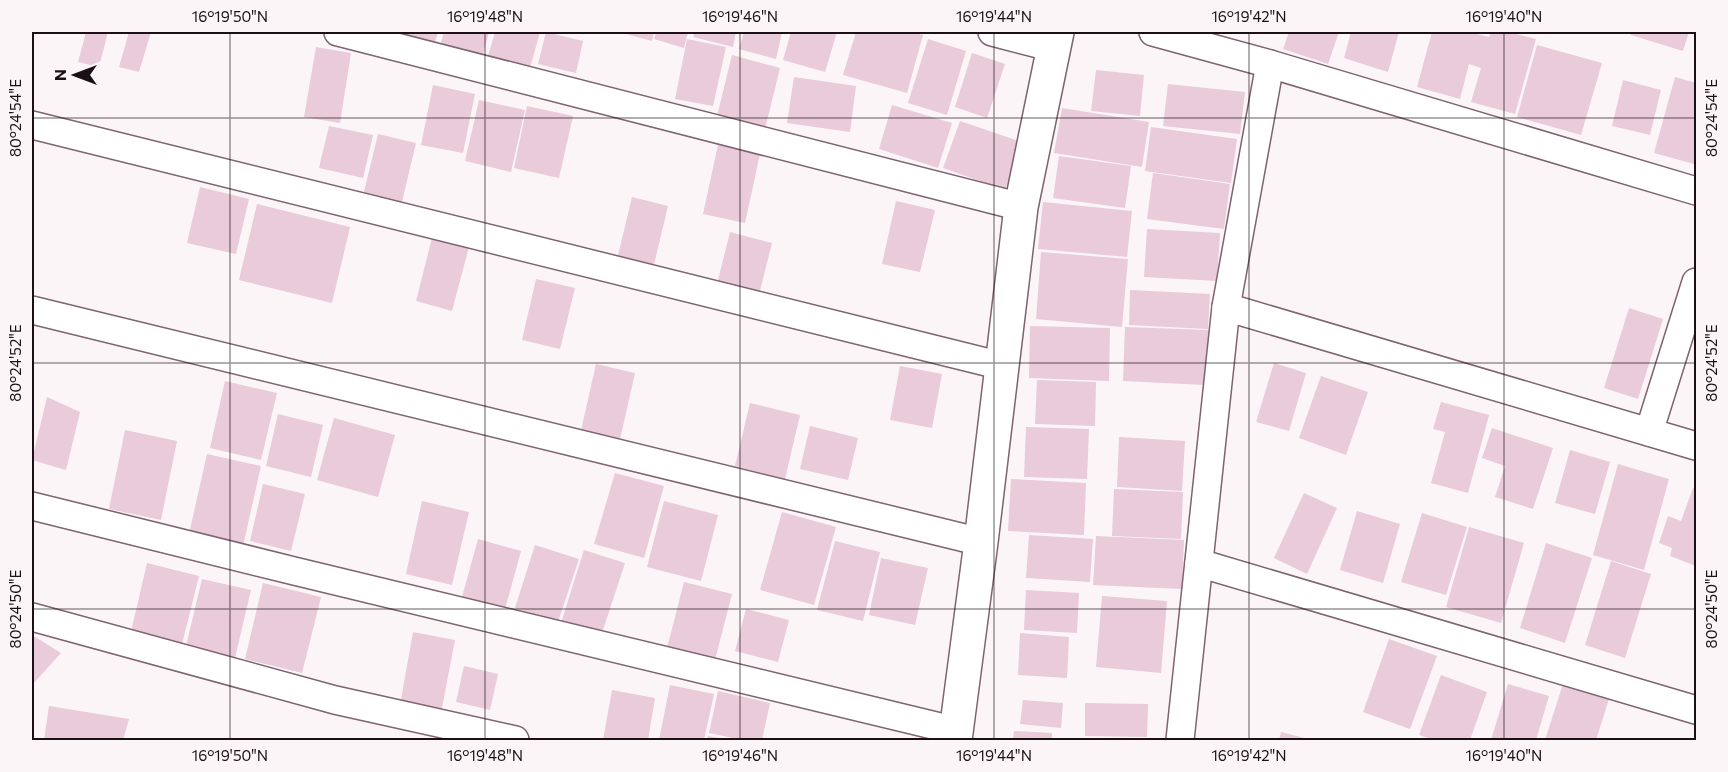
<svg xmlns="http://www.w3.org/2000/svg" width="1728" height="772" font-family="Commissioner,sans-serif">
<rect width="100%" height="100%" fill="#fbf5f8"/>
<g fill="#e9cbd9">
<path d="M86,32H108L99,67L78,62Z"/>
<path d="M129,32H151L139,72L119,67Z"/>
<path d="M399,32H438L434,45L399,34Z"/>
<path d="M444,32H489L482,58L440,46Z"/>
<path d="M495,32H540L530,68L488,56Z"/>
<path d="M546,32L583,41L576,73L538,64Z"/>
<path d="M622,32H654L652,41L622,33Z"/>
<path d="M656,32H688L684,48L654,39Z"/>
<path d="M695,32H736L733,47L693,37Z"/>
<path d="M744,32H782L776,59L739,49Z"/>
<path d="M791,32H837L825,72L783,60Z"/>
<path d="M856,32H910L923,35L907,93L843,75Z"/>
<path d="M1289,32H1339L1328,64L1283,49Z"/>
<path d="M1351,32H1399L1388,72L1344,58Z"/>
<path d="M1432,32H1478L1477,34L1489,37L1491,32H1508L1536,39L1515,114L1471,102L1481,68L1469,64L1460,99L1417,87Z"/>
<path d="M1632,32H1689L1683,51L1631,35Z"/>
<path d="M687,39L726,47L713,106L675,99Z"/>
<path d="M928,39L966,51L947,115L908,103Z"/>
<path d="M1537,45L1602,63L1581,135L1517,117Z"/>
<path d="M316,47L351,53L340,123L304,117Z"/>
<path d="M972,53L1005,64L987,118L955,107Z"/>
<path d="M732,55L780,68L765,129L717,116Z"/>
<path d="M1096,70L1144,75L1140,116L1091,111Z"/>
<path d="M794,77L856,86L850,132L787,123Z"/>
<path d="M1675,77L1696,83V155L1694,164L1654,153Z"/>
<path d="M1623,80L1661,90L1650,135L1612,126Z"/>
<path d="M1168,84L1245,92L1240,134L1163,126Z"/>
<path d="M433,85L475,94L463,153L421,145Z"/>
<path d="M479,100L525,110L511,172L465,161Z"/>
<path d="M892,105L952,123L938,168L879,149Z"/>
<path d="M527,106L573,116L559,178L514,168Z"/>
<path d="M1062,108L1149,122L1142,167L1054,153Z"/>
<path d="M960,121L1022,142L1005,190L943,168Z"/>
<path d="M329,126L373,135L363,178L319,168Z"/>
<path d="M1151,127L1237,139L1231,183L1145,171Z"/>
<path d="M378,134L416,143L401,206L363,196Z"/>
<path d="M718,145L760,154L745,223L703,214Z"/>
<path d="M1059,156L1131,166L1125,208L1053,198Z"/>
<path d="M1153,173L1230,184L1224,229L1147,219Z"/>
<path d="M200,187L249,199L236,254L187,243Z"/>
<path d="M632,197L668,206L651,277L615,268Z"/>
<path d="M896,201L935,210L920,272L882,264Z"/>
<path d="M1043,202L1132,211L1127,257L1038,249Z"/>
<path d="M257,204L350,227L332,303L239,280Z"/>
<path d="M1147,229L1220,233L1217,281L1144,277Z"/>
<path d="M730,232L772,243L758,299L716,288Z"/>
<path d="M433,234L470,243L452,311L416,301Z"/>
<path d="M1041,252L1128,259L1122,327L1036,319Z"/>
<path d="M536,279L575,288L560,349L522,340Z"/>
<path d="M1130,290L1210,294L1208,329L1129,325Z"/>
<path d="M1629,308L1663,319L1638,399L1604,388Z"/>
<path d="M1030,326L1110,328L1109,381L1029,378Z"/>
<path d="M1125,327L1209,330L1206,385L1123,381Z"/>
<path d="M1274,363L1306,373L1289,431L1256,422Z"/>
<path d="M596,364L635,373L619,444L580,435Z"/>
<path d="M900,366L942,374L932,428L890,420Z"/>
<path d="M1321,376L1368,392L1346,455L1299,438Z"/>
<path d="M1037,380L1096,382L1095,426L1035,424Z"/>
<path d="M225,381L277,393L261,460L210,448Z"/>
<path d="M47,397L80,412L66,470L32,460Z"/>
<path d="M1441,402L1489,415L1468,493L1431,483L1445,432L1433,429Z"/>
<path d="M750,403L800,415L785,479L735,466Z"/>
<path d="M278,414L323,425L311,477L266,466Z"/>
<path d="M334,418L395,435L378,497L317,480Z"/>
<path d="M810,426L858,438L848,480L800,469Z"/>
<path d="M1026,427L1089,429L1087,479L1024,477Z"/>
<path d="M1492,428L1553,448L1533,509L1495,497L1505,466L1482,458Z"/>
<path d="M125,430L177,441L161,520L109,509Z"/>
<path d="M1119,437L1185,441L1182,491L1117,487Z"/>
<path d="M1570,450L1610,462L1595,514L1555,503Z"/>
<path d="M207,454L261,466L243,546L189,534Z"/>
<path d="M1618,464L1669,479L1644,570L1593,555Z"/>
<path d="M615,473L664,486L644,558L594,544Z"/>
<path d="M1011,479L1086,483L1084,535L1008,531Z"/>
<path d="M263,484L305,494L291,551L250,541Z"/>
<path d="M1693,488L1696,489V566L1670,556L1672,548L1659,543L1668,516L1681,521Z"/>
<path d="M1114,489L1183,492L1181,539L1112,536Z"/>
<path d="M1304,493L1337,508L1307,574L1274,558Z"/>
<path d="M422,501L469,512L452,585L406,574Z"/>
<path d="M664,501L718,515L701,581L647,567Z"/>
<path d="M1357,511L1400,524L1383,583L1340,570Z"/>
<path d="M782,512L836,527L814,605L760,590Z"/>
<path d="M1422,513L1467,527L1446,595L1401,582Z"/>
<path d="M1469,527L1524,543L1501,623L1446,607Z"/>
<path d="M1029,535L1093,539L1090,582L1026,578Z"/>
<path d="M1096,536L1184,540L1182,589L1093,585Z"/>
<path d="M478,539L521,551L505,609L462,597Z"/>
<path d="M835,541L880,552L863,621L817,610Z"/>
<path d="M1546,543L1592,558L1565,643L1520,628Z"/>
<path d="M535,545L579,559L558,622L515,608Z"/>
<path d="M584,550L625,563L600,639L560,626Z"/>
<path d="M881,558L928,568L915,625L869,615Z"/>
<path d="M1611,561L1651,574L1625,658L1585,645Z"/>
<path d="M147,563L199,576L181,648L130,636Z"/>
<path d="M202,579L251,590L235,658L186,646Z"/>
<path d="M684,582L732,594L715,660L667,648Z"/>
<path d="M263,583L321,597L302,673L245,659Z"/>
<path d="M1026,590L1079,593L1077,633L1024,630Z"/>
<path d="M1102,596L1167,601L1161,673L1096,667Z"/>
<path d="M746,609L789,620L778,662L735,651Z"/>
<path d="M413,632L455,640L441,713L400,705Z"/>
<path d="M1020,633L1069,637L1067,678L1018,675Z"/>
<path d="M32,635L61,653L32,685Z"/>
<path d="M1389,639L1437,656L1410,729L1363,712Z"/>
<path d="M464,666L498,674L490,710L456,702Z"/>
<path d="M1441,675L1487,692L1470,740H1434L1419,735Z"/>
<path d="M1508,684L1549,696L1536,740H1491Z"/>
<path d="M1563,684L1609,699L1596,740H1545Z"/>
<path d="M670,685L714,694L704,740H659Z"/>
<path d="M612,690L655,698L648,740H603Z"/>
<path d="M718,691L770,703L762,740H742L709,733Z"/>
<path d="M1023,700L1063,703L1061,728L1020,724Z"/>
<path d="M1085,703L1148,704L1147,737L1085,736Z"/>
<path d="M49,706L129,719L123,740H44Z"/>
<path d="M1014,731L1052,733V740H1013Z"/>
<path d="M1281,732L1312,740H1279Z"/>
<path d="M708,736L728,739V740H707Z"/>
</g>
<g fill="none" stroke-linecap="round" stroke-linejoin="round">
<g stroke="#7e6370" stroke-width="30">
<g id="minor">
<path d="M338,32L1021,207"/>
<path d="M992,32L1054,48"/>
<path d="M1153,32L1270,64L1696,191"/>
<path d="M32,125L1002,366"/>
<path d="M1226,307L1696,446"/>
<path d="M32,310L981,542"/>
<path d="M1649,432L1696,282"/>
<path d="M32,506L290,570L957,731"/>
<path d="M1199,563L1696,710"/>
<path d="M32,617L335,700L515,740"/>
<path d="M1180,740L1226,307L1270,64"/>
</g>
</g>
<g stroke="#7e6370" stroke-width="36">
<path id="tertiary" d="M955,740L981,542L1021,207L1057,32"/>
</g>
<use href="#minor" stroke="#fff" stroke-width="27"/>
<use href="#tertiary" stroke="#fff" stroke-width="33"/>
</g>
<path fill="none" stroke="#1b1015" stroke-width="1.5" stroke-opacity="0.45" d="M230,32V740M485,32V740M740,32V740M994,32V740M1249,32V740M1504,32V740M32,118H1696M32,363H1696M32,609H1696"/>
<rect width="1728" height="772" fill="none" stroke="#fbf5f8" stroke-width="66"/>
<g transform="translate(75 75) rotate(270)" stroke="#fbf5f8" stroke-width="4.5" paint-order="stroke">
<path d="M0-4.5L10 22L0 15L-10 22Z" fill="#1b1015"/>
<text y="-9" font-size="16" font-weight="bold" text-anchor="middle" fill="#1b1015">N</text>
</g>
<rect x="33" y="33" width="1662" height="706" fill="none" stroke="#1b1015" stroke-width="2"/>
<g font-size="15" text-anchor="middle" fill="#1b1015">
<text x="230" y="22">16°19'50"N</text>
<text x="485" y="22">16°19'48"N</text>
<text x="740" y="22">16°19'46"N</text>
<text x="994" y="22">16°19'44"N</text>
<text x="1249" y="22">16°19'42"N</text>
<text x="1504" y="22">16°19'40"N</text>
<text transform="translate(1712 118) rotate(-90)" y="5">80°24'54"E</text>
<text transform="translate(16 118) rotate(-90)" y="5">80°24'54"E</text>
<text transform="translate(1712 363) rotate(-90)" y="5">80°24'52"E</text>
<text transform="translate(16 363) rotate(-90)" y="5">80°24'52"E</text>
<text transform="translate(1712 609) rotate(-90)" y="5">80°24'50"E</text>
<text transform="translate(16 609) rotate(-90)" y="5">80°24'50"E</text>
<text x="230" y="761">16°19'50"N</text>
<text x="485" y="761">16°19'48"N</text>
<text x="740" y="761">16°19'46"N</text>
<text x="994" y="761">16°19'44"N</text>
<text x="1249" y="761">16°19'42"N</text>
<text x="1504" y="761">16°19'40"N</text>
</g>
</svg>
